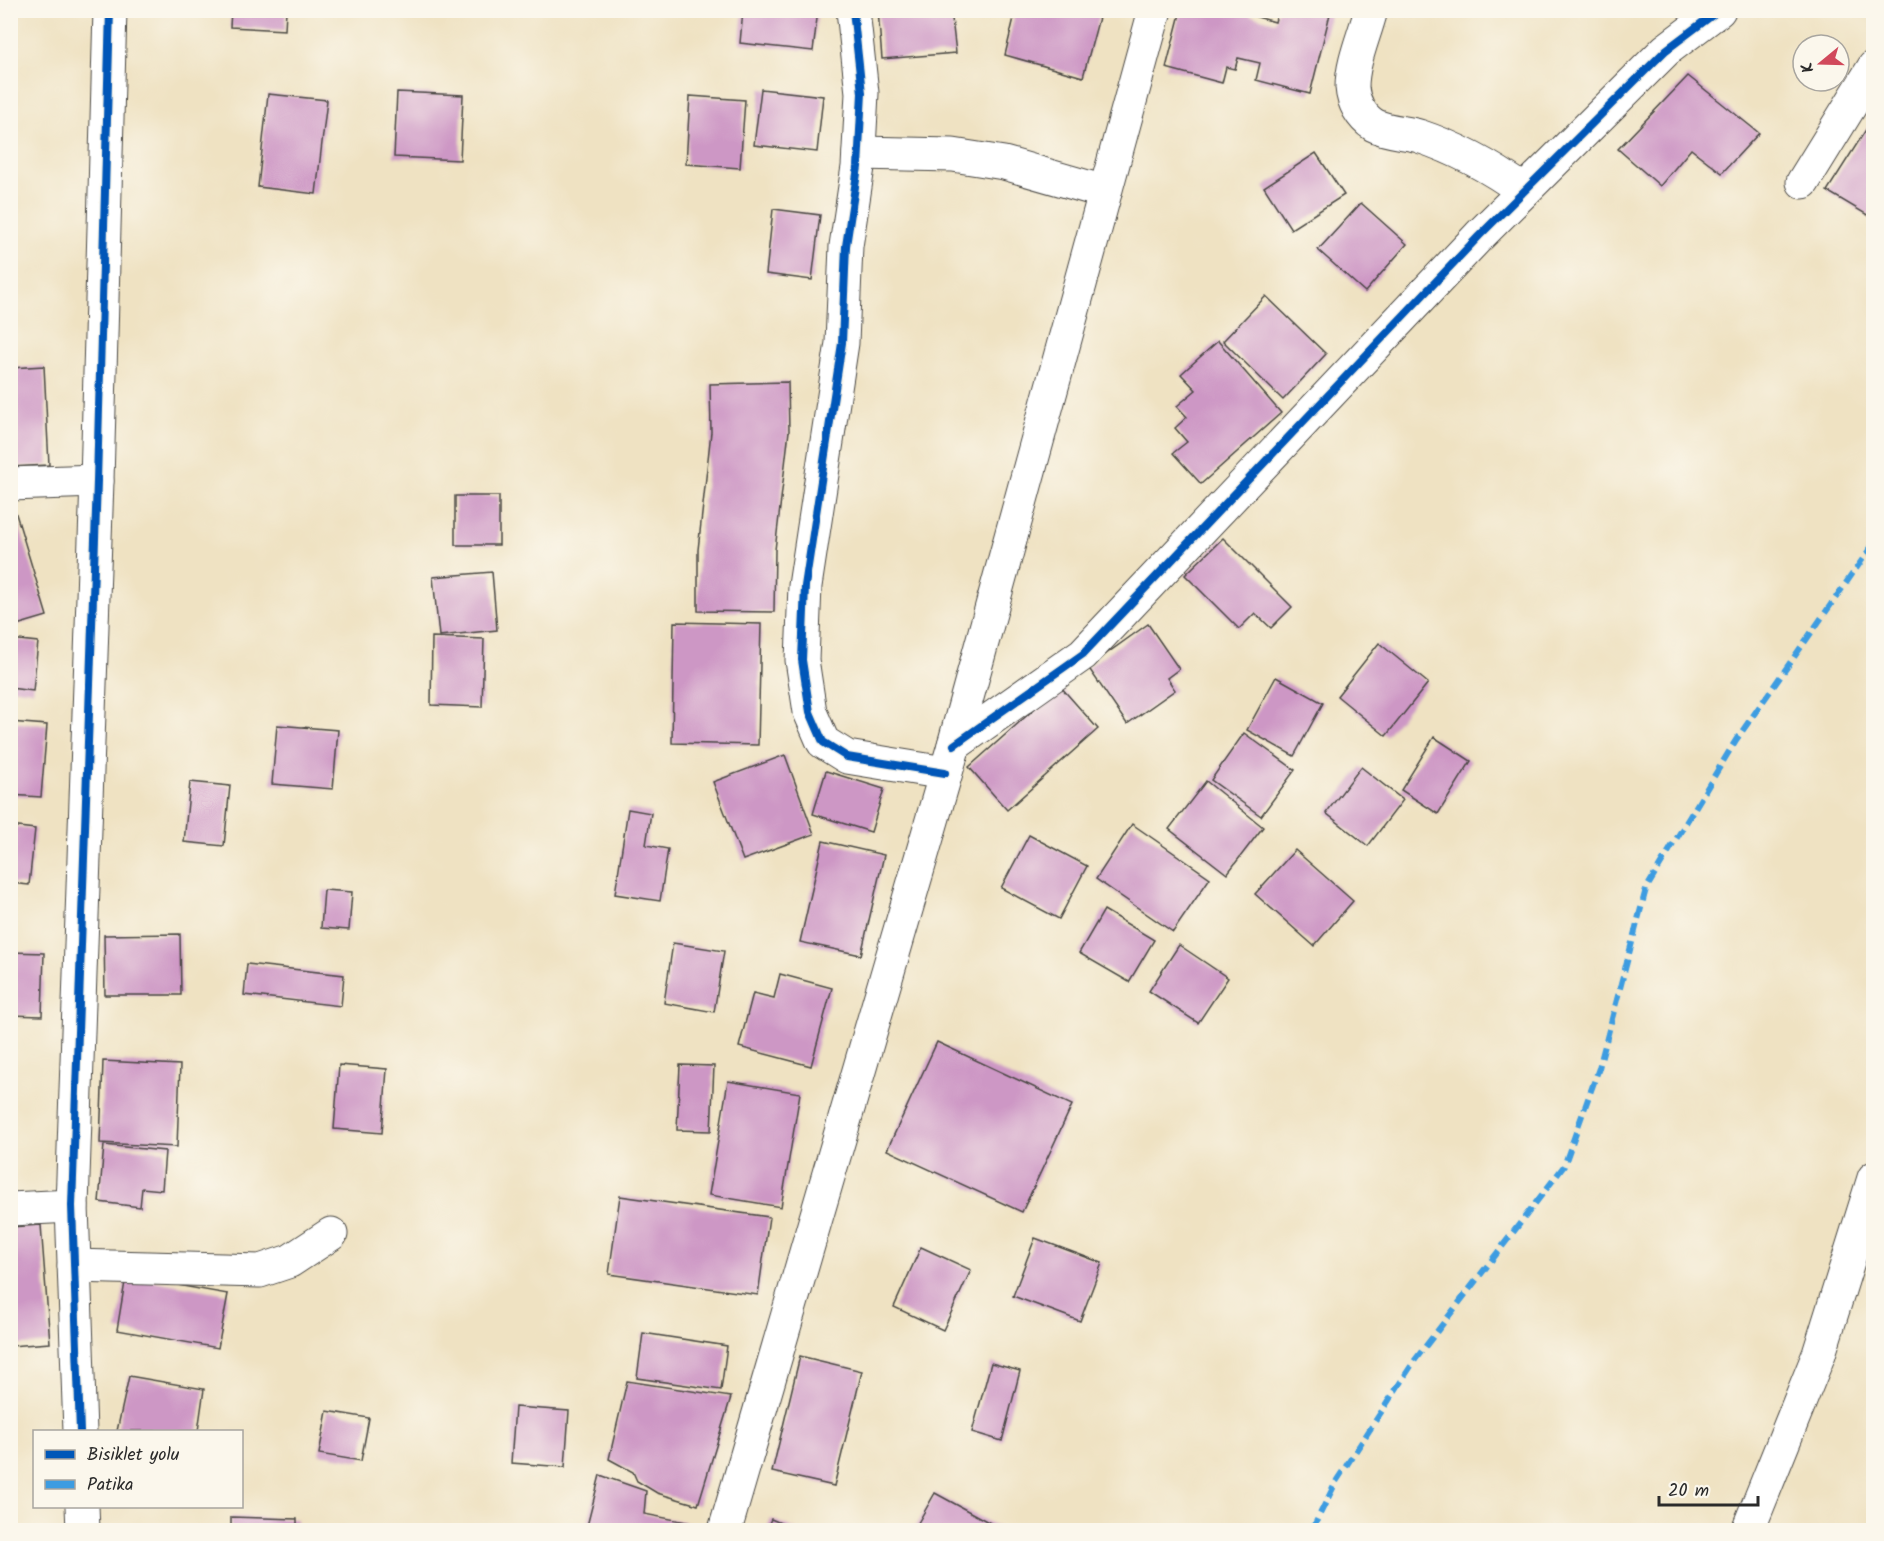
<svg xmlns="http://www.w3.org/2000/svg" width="1884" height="1541" font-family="Kalam,sans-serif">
<rect width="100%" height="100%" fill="#fbf7ec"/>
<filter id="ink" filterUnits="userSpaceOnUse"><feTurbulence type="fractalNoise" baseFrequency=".0167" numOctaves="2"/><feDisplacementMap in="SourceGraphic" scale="12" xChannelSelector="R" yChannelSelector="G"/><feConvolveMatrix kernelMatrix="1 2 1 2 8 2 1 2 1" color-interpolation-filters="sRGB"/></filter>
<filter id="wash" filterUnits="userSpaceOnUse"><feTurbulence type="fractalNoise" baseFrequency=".008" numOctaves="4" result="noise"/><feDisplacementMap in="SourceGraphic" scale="24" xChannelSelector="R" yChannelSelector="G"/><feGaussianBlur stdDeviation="1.35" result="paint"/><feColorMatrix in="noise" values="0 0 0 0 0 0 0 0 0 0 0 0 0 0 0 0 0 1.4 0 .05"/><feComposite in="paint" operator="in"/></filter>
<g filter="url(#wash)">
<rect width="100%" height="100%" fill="#efe2c2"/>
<g id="blocks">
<g fill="#cd97c5">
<path d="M231,10H286L285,30L230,27Z"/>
<path d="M743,10H818L813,51L740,43Z"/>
<path d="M878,10H951L956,53L882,59Z"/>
<path d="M996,10H1101L1083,77L1005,55L1014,18L995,13Z"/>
<path d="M1181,10H1251L1250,15L1275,22L1278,10H1331L1310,94L1256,80L1260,63L1238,58L1235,69L1226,67L1222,83L1166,68Z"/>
<path d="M1688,76L1759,133L1722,173L1691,149L1660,186L1618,149Z"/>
<path d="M761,89L823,96L817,152L754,145Z"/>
<path d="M397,92L463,95L460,160L394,157Z"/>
<path d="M268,94L327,100L316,194L258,187Z"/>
<path d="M690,96L745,100L740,168L686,164Z"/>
<path d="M1874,117V219L1827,191Z"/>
<path d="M1316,153L1344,195L1291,229L1264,187Z"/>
<path d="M1361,203L1407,244L1365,292L1318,250Z"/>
<path d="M773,209L820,215L812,280L766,274Z"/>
<path d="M1266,296L1326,354L1283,400L1223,341Z"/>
<path d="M1218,341L1281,413L1201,484L1173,453L1187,442L1175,428L1187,417L1177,406L1196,390L1181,374Z"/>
<path d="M44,366L49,465L10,467V368Z"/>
<path d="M788,382L789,431L775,550L774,612L698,611V550L711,432L710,384Z"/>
<path d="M10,494L47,616L10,627Z"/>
<rect x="455" y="496" width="44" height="49"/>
<path d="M1223,538L1292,607L1271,628L1255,613L1239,629L1185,575Z"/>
<path d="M492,572L497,630L439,636L433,577Z"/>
<path d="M674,622L761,624L758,745L672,743Z"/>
<path d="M1148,624L1179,669L1167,678L1175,690L1127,724L1088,667Z"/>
<path d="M432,637L484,639L482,707L431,705Z"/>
<path d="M10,639L38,642L33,691L10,688Z"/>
<path d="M1379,643L1428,683L1386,736L1337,696Z"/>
<path d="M1276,677L1323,703L1294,756L1247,730Z"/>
<path d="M1060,686L1098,729L1007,810L969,767Z"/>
<path d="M10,722L47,725L41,797L10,795Z"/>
<path d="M277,725L338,730L333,789L272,784Z"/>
<path d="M1244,733L1295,770L1261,816L1211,780Z"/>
<path d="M1434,737L1471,761L1438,814L1401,790Z"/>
<path d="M785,755L814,834L743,860L713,782Z"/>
<path d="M1361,767L1403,800L1368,846L1326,813Z"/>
<path d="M826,771L884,789L871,832L813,814Z"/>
<path d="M1206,781L1263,827L1227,874L1169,829Z"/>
<path d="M190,782L230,786L224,846L184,842Z"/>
<path d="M628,809L651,813L646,845L668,849L660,901L615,894Z"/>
<path d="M1132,824L1210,878L1173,932L1096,879Z"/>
<path d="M10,826L35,829L29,885L10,883Z"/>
<path d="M1029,835L1087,866L1059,919L1001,888Z"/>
<path d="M823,841L884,855L861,955L800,942Z"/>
<path d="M1295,850L1353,901L1314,946L1255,894Z"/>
<path d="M324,890L352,892L349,930L321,928Z"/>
<path d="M1104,910L1154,940L1129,982L1079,953Z"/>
<path d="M180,934L181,995H105L104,935Z"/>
<path d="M673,943L724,951L714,1012L664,1003Z"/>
<path d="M1179,945L1228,978L1198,1023L1149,991Z"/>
<path d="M10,952L44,953L42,1016L10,1015Z"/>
<path d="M247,964L344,975L341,1006L244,995Z"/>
<path d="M780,974L832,988L811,1066L739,1047L753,993L774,998Z"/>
<path d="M937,1042L1072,1105L1022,1212L887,1150Z"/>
<path d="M103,1061L180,1065L177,1147L100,1143Z"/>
<path d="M339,1065L387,1069L382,1133L334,1129Z"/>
<path d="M680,1065L714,1066L711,1131L677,1130Z"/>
<path d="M728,1081L800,1093L781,1207L709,1195Z"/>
<path d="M104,1145L165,1151L162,1190L142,1188L140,1207L99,1202Z"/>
<path d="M620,1196L769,1217L758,1295L609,1274Z"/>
<path d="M41,1225L50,1343L10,1346V1227Z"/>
<path d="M1035,1238L1102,1263L1080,1321L1013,1296Z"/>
<path d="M921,1247L971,1270L943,1330L894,1307Z"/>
<path d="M126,1276L228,1294L218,1348L117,1330Z"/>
<path d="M643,1333L727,1346L721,1390L637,1378Z"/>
<path d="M800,1356L862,1371L834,1486L772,1472Z"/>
<path d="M991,1363L1020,1371L1002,1441L972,1432Z"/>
<path d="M129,1376L204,1389L198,1431H117Z"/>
<path d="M627,1381L731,1397L698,1505L657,1493L637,1481L633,1472L609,1459Z"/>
<path d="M515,1407L569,1411L565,1467L511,1463Z"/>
<path d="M327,1411L369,1418L361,1461L319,1454Z"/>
<path d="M600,1475L646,1491L644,1514L692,1523L690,1530H586Z"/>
<path d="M935,1493L1003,1530H914Z"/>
<path d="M231,1517L297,1519V1530H231Z"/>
<path d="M771,1519L797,1530H766Z"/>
</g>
</g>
</g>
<g filter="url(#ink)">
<use href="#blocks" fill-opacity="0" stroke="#484642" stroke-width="1.5"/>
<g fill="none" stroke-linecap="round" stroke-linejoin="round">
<g stroke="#484642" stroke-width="35">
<g id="street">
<path d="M853,10L862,93L858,167L846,246L842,343L805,586L802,660L810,712L823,742L847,757L945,773"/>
<path d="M1371,10C1365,34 1352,62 1352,87C1353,102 1361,117 1374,125C1387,132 1405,132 1419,136C1458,149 1491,167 1524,191"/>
<path d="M859,153L953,155L1004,163L1105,192"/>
<path d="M1803,182L1874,67"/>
<path d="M10,484L97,481"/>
<path d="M10,1209L72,1206"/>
<path d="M74,1266L260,1271L290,1261L331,1234"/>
<path d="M80,1432L72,1206L97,481L110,10"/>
<path d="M82,1506L83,1530"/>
<path d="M1748,1530L1819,1354L1874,1178"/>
</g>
</g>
<g stroke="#484642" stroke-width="35">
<g id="secondary">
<path d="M954,745L1083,654L1479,236L1666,50L1719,10"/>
<path d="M725,1530L954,745L1155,10"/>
</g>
</g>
<use href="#street" stroke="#fff" stroke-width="33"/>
<use href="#secondary" stroke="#fff" stroke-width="33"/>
<path stroke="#3d9ce1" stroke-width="6" stroke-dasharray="12 6" stroke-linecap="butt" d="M1312,1530L1337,1480L1415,1360L1564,1166L1599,1068L1646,889L1736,740L1874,543"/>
<g stroke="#fbf7ec" stroke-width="11">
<g id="cycleway">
<path d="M853,10L862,93L858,167L846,246L842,343L805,586L802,660L810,712L823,742L847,757L945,773"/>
<path d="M954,745L1083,654L1479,236L1666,50L1719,10"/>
<path d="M80,1432L72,1206L97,481L110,10"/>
</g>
</g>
<use href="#cycleway" stroke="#0057b8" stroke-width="8"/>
</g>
</g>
<rect width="1884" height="1541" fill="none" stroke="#fbf7ec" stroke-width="36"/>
<rect x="33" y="1430" width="210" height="78" fill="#fbf7ec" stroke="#a8a59f" stroke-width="1.5"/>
<rect x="45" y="1450" width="30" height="9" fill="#0057b8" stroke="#a8a59f" stroke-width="1.5"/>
<text x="87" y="1460" font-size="18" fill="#2b2b2b">Bisiklet yolu</text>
<rect x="45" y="1480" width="30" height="9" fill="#3d9ce1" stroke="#a8a59f" stroke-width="1.5"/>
<text x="87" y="1490" font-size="18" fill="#2b2b2b">Patika</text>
<g transform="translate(1821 63) rotate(251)"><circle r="28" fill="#fbf7ec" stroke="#a8a59f" stroke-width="1.5"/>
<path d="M0-4.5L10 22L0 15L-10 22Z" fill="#d1495b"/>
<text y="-9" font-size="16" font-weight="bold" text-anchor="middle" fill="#2b2b2b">K</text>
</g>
<path d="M1659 1496v9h99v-9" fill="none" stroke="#2b2b2b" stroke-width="3"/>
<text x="1668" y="1496" font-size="18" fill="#2b2b2b" stroke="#fbf7ec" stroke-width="4.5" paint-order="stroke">20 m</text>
</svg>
